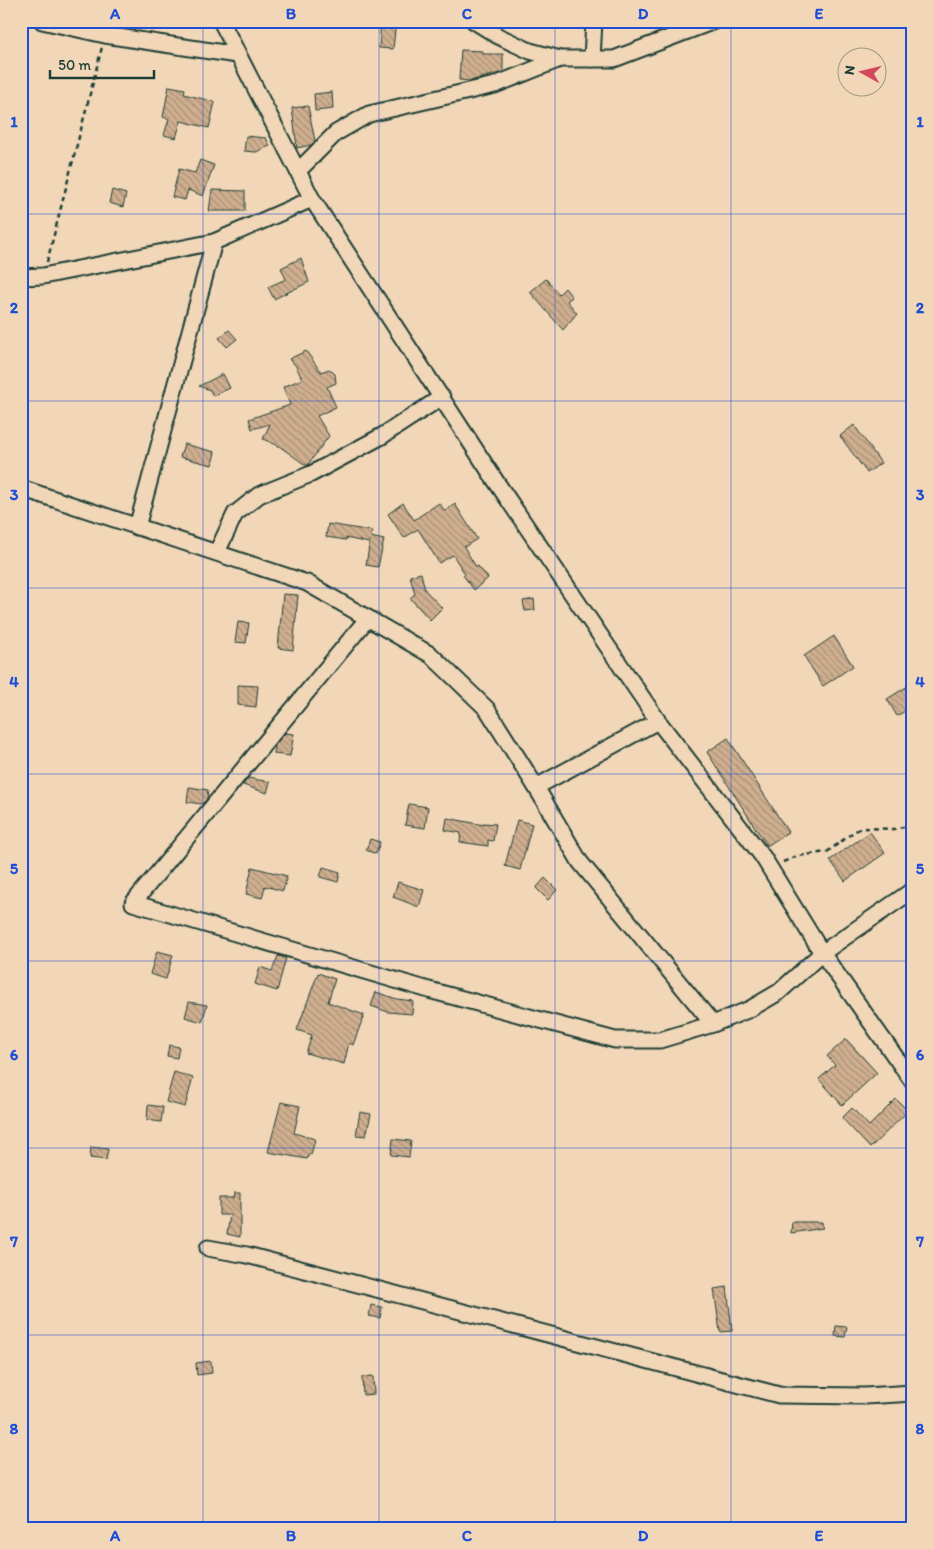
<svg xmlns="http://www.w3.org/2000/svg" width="934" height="1549" font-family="Itim,sans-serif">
<defs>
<pattern id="building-back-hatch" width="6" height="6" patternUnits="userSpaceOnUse" patternTransform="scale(1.25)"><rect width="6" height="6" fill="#d0af90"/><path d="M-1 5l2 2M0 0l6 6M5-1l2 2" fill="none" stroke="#a89076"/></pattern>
</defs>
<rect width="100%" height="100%" fill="#f1d7b8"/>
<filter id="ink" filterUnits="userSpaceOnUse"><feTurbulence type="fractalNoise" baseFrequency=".02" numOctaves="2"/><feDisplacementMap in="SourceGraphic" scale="10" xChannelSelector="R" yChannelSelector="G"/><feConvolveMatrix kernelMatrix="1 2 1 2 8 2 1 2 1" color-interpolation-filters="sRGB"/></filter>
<g filter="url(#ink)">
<g fill="url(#building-back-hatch)" stroke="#1f3d34">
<path d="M381,21H396L393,49L379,48Z"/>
<path d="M461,50L483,51V54H503V72L470,81L459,80Z"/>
<path d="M169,86L185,89L184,94L215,102L209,128L181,121L176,138L164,135L169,119L163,117Z"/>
<path d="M332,92L333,109L315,111L314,94Z"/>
<path d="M308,106L315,141L311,145L297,148L292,108Z"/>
<path d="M246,136L266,138L270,146L256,152L244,151Z"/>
<path d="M200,160L214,165L203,196L188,190L185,200L172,197L179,169L195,173Z"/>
<path d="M112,190L126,194L123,207L109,203Z"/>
<path d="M212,190L245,191V211H209Z"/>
<path d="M301,258L309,282L274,299L268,287L286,279L281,268Z"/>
<path d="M546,279L559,294L565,288L572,297L567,301L577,313L563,330L530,292Z"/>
<path d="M229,330L237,339L227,347L219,338Z"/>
<path d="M306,351L321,372L329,369L335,374L336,383L327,387L336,407L317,416L329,436L307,466L279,446L263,439L270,424L252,429L249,419L290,405L283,387L302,379L296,366L289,359Z"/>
<path d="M223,374L230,388L213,396L210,390L199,386Z"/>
<path d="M854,425L881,463L867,473L840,436Z"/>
<path d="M184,444L215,452L212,465L180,457Z"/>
<path d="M403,503L414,520L439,503L445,511L455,504L477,539L464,547L476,567L478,566L488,578L474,590L463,575L465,574L453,555L439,563L418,529L404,538L388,514Z"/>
<path d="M328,524L372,531L371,537L384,540L378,567L366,565L370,540L369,543L346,538V540L326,537Z"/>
<path d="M421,573L425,590L442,608L430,620L410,598L415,594L410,576Z"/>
<path d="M283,594L298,595L293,650L278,648Z"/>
<path d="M534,599L535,610L525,611L523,601Z"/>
<path d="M238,622L249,623L246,643L235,642Z"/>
<path d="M834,636L853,666L823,686L804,656Z"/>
<path d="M913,683V706L897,716L887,699Z"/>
<path d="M238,685L258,686L256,707L238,705Z"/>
<path d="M285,733L294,734L290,756L274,754L275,745Z"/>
<path d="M728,738L788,832L767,846L707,752Z"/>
<path d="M248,778L270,782L267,793L243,785Z"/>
<path d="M189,787L208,790L207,799L202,804L187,802Z"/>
<path d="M409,804L428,807L425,828L405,825Z"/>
<path d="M447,818L484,825V823L496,824L493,841L488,840V846L460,842L461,833L445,830Z"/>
<path d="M517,820L532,824L520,870L505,866Z"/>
<path d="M870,832L885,853L845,881L830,860Z"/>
<path d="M370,839L380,842L376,854L366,850Z"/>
<path d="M252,867L287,876L283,891L265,886L262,898L246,894Z"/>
<path d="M323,867L340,872L338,882L320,877Z"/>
<path d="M545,878L557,890L548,900L536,888Z"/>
<path d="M398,882L424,890L419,907L393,897Z"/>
<path d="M157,951L173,955L166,979L150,974Z"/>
<path d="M278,956L286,958L277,991L255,984L260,967L272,971Z"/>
<path d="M318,973L335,979L328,1002L364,1015L353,1045L349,1043L344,1064L306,1053L312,1035L297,1030Z"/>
<path d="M376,992L397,999L413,1001L412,1014L388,1012L371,1006Z"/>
<path d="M189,1002L207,1005L202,1022L185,1017Z"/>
<path d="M846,1039L877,1073L842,1105L819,1079L835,1065L827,1056Z"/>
<path d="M169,1045L179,1047L177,1058L167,1056Z"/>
<path d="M174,1072L193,1078L185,1107L166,1102Z"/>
<path d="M896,1099L908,1111L870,1148L842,1118L852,1108L869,1126Z"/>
<path d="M281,1102L300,1106L294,1133L315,1139L311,1155L309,1154L307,1159L268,1152Z"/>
<path d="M148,1105L163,1107L161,1122L147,1120Z"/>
<path d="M360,1112L371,1114L366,1136L356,1135Z"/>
<path d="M393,1139L411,1141L409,1157L391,1155Z"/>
<path d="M91,1147L108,1149L106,1160L90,1158Z"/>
<path d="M234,1193H240V1237L227,1234L230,1215H219V1198H233Z"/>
<path d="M792,1222H822L823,1228L791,1233Z"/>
<path d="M727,1287L732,1331L720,1332L714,1289Z"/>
<path d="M371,1305L382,1307L380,1318L369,1316Z"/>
<path d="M836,1326L847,1327L845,1337L835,1336Z"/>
<path d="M211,1361L212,1373L197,1375L196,1363Z"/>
<path d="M373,1376L374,1394L363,1395L362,1377Z"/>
</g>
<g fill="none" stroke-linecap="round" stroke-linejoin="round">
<g stroke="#1f3d34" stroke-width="19">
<g id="street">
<path d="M42,21L105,35L237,55"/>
<path d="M221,21L312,199L497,483L658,721L763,857L822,953L913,1082"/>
<path d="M474,21L498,36L530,51L560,59H614L714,21"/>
<path d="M592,59L594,21"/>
<path d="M298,171L336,133L369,114L495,85L560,59"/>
<path d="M21,277L43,276L214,242L312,199"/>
<path d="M21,488L307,583L431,655L487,709L536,787L580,862L713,1024"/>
<path d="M137,527L214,242"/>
<path d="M217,552L235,514L259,495L311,474L382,436L442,397"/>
<path d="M368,618L133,903L429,990L615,1040H660L713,1024L750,1009L779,992L822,953L913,890"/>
<path d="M536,787L658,721"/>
<path d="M208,1248L247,1255L779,1395L865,1396L913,1393"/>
</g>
</g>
<g stroke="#1f3d34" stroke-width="2.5" stroke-dasharray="5 4" stroke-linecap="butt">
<path d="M47,262L102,47"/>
<path d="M783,862L797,856L827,852L855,831L862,828L894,829L913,825"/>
</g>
<use href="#street" stroke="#f1d7b8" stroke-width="15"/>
</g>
</g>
<path fill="none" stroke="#1d4ed8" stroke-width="1" stroke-opacity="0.55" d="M203,21V1528M379,21V1528M555,21V1528M731,21V1528M21,214H913M21,401H913M21,588H913M21,774H913M21,961H913M21,1148H913M21,1335H913"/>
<rect width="934" height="1549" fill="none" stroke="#f1d7b8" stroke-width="55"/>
<g transform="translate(862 72) rotate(278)"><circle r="24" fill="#f1d7b8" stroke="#9d9983"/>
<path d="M0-4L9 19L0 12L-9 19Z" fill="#d1495b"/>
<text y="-8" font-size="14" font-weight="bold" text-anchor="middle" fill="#1f3d34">N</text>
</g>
<path d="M50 70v8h104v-8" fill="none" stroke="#1f3d34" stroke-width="2.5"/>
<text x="58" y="70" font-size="15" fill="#1f3d34" stroke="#f1d7b8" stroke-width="4" paint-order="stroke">50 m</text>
<rect x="28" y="28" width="878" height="1494" fill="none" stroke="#1d4ed8" stroke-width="2"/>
<g font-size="16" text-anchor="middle" font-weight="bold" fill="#1d4ed8">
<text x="115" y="19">A</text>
<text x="291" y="19">B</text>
<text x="467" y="19">C</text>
<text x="643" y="19">D</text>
<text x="819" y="19">E</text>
<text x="14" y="127">1</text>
<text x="920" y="127">1</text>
<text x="14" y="313">2</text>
<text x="920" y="313">2</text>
<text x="14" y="500">3</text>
<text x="920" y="500">3</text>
<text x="14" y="687">4</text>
<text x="920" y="687">4</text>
<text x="14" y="874">5</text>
<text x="920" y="874">5</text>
<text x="14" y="1060">6</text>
<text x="920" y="1060">6</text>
<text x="14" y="1247">7</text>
<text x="920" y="1247">7</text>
<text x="14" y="1434">8</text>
<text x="920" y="1434">8</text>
<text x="115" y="1541">A</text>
<text x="291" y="1541">B</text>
<text x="467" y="1541">C</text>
<text x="643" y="1541">D</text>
<text x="819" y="1541">E</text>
</g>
</svg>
